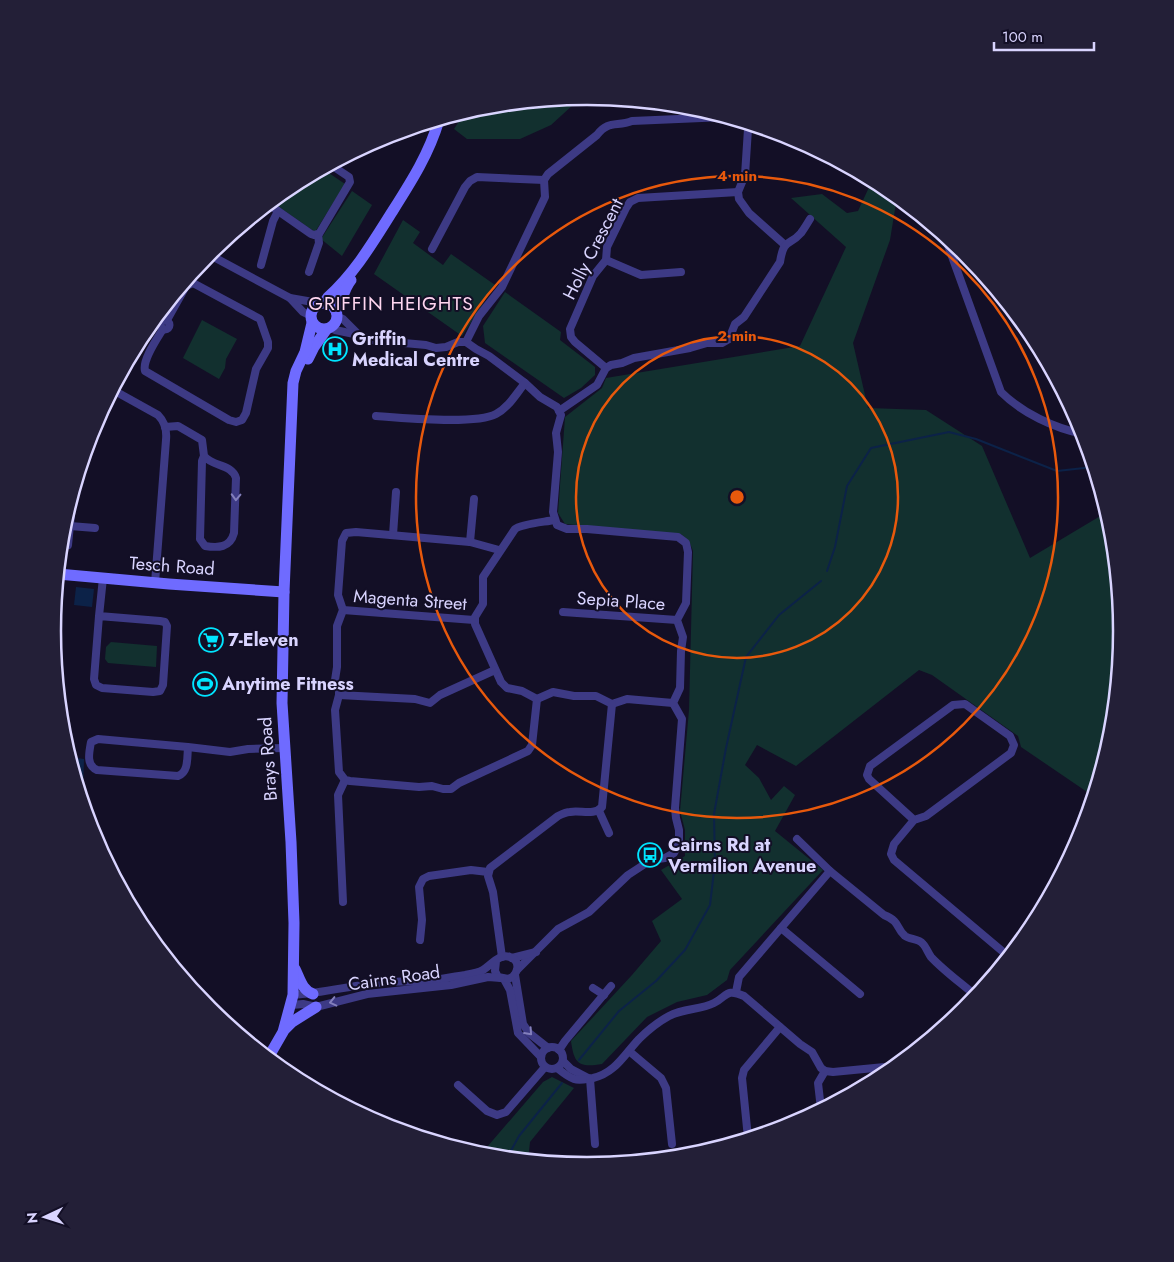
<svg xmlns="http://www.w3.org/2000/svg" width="1174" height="1262" font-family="Jost,sans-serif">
<rect width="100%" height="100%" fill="#130f26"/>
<g fill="#12302f">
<path d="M588,97L574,104L551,125L520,139H467L454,129L465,112L483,107Z"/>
<path d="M323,169L345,184L315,232L272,202L290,186Z"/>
<path d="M854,171L884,187L897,197L890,240L853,343L868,408L926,410L982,446L1030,558L1107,512L1111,527L1121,631L1111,736L1093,796L1021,747L1018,736L932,675L919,670L796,766L757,745L745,765L759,778L771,800L784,786L795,795L775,831L823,870L730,970L727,980L707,995L677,1002L647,1017L602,1064C578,1068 574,1063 571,1041L632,975L661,941L652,921L682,899L661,870L685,856V830L680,811L689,710L693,551L689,541L681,534L565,524L558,513L565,417L602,388L606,378L800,346L846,247L791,198L822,194L847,213L858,211L871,183Z"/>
<path d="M352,191L372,205L342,256L321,239Z"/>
<path d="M403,220L420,232L413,243L443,265L451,254L495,285L462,336L374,274Z"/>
<path d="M505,292L561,332L560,340L595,367V375L581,388L564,398L485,343L483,326Z"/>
<path d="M202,320L237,339L226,359L225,368L219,379L183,358Z"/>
<path d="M111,642L157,646L156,667L108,663L105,659L106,647Z"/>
<path d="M552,1077L574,1088L530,1142L528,1160L482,1155L481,1154L543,1082Z"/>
</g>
<g fill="#0c2248">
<path d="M76,587L94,589L92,607L74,605Z"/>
<path d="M70,757L84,759L83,792H80Z"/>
</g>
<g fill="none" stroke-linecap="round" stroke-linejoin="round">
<g stroke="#0c2248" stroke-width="2">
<path d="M827,571L835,547L847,486L871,448L949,432L976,439L1057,471L1093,467"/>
<path d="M715,865L714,814L726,748L746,657L779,615L821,581"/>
<path d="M579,1060L619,1011L656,981L685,950L710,905L714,871"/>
<path d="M507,1158L519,1136L562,1083"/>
</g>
<g stroke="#3d3a85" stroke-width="8">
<path d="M745,123L748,129L745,175L738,192L739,199L749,213L785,245"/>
<path d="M268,204L311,234L314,235L319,234L350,182L349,177L331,165"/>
<path d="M945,237L1001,392C1022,413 1054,428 1083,434"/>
<path d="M432,249L465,187L470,181L477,177L544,180"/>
<path d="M208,254L290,298L313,302L317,305"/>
<path d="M606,260L641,275L681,272"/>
<path d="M261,265L273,221L278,211"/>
<path d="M309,272L319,243L318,234"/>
<path d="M290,298L303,312L311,316"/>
<path d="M337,316L343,319L359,335L371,340L426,345L436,348L446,347L458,342H466L476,349L489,356L525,383L540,397L557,407L561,415L556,433L558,452L553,512L557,525L567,529H587L678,537L686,543L688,552L686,603L677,620L683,637L681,651L680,688L673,703L682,719L675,808L676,818L679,830V843L674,853L665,858L651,860L628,875L589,912L558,929L517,970"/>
<circle cx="165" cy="325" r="4.5"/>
<path d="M331,328L335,330L359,335"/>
<path d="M163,329C157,339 142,360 145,371L229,420L236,422L242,420L246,413L256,369L268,348V342L260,319L193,283L186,286L167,320"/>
<path d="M466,342L479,316L502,287L545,197L544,180L548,174L597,135C608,120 617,127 632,121L725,117"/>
<path d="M606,368L575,342L571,337L570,329L593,276L606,260L607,247L626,208L630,202L638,198L738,192"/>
<path d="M113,390L158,415C165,422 167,430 166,440L155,583"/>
<path d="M559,411L597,385L606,368L611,365L622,363L634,358L690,348L707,343H722L729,339L735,324L744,317L780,262C784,237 789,247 801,233C804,229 807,224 810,219"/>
<path d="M376,416C402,418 476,425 496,414C509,407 516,394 525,383"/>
<path d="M165,427L178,426L202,440L204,456L202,461L200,539L205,546C218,548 230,548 234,533L236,478C232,464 213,467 204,456"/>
<path d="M554,520C544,522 521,524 515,529L483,577V604L475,617V624L501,682L507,688L522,691L537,699L553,692L574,696H596L612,704L627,699L673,703"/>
<path d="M70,526L95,528"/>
<path d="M393,535L396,492"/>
<path d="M470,542L474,499"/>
<path d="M68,545L73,494"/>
<path d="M499,550L470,542L356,532L346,533L342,541L338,595L343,610L337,626V667L335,680L339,689V695L335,710L339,772L345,780L350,781L419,787L432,786L443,789H451L459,783L528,751L532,745L537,699"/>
<path d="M343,610L474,620"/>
<path d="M563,612L677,620"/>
<path d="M99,616L94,679L96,685L102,688L153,692L160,691L163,685L167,626L165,622L160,621L99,616L103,578"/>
<path d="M339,695L415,699L430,703L440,695L495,670"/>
<path d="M188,747L98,739L91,742C89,753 86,765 97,770L178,776C189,772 187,757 188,747L230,752L248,749L285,748"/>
<path d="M599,811L609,833"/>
<path d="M914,820L869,779L867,775L870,766L953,705L965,704L1010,736L1014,745L1011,753L926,816L914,820L894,844L891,854L894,860L1008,956"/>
<path d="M797,839L830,871"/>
<path d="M343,902L338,795L345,780"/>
<path d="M781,928L860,994"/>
<path d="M420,940L422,920L419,887L423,879L429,876L471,870L488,872"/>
<path d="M502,957L493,892L488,876L490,868L558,816C562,814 566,812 570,812C581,810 594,816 602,807L612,704"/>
<path d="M512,958L536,952"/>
<path d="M515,975L523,1024L529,1033L548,1048"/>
<path d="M504,979L510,990L518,1033L541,1057"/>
<path d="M593,988L604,995"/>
<path d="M736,992L739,977L830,871L884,915C901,922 895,927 905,936C910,940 918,938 923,944C926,947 928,953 931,957C944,971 961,983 976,996"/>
<path d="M293,995C324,993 354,985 385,982C397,981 410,982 423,981C437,980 451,977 465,975C471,974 478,973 483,970C491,965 500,953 510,957C522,961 518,976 508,979L498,977L495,971L496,961"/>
<path d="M292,1005L303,1004L316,1007L367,994L451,985L488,977L501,978"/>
<circle cx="552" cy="1058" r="11"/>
<path d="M559,1050L565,1041L611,986"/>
<path d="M629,1051L661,1078L666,1088L672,1144"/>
<path d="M563,1061L571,1069L590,1079"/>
<path d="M557,1068C562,1072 568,1077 574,1079C580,1081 586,1079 593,1078C615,1073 624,1055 639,1039C648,1030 658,1022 669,1016C684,1008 700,1010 714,1003C728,996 725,988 744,996L800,1044L812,1052L821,1068L825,1071L833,1072L895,1066"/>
<path d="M590,1079L595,1144"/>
<path d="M458,1085L487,1111L497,1115L506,1112L545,1067"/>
<path d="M821,1109L818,1083L825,1071"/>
<path d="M748,1138L742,1078L744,1070L780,1027"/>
</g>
<g stroke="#6f6bff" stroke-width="11">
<circle cx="324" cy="316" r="13"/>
<path d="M324,303L328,297C355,273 373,242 392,212C411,182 429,154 439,120"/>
<path d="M336,311C343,301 343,290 351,280"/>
<path d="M308,359L314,347L326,330"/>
<path d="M58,574L169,584L284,592"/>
<path d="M295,969C300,979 302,990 313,994"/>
<path d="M285,1029L292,1022L316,1007"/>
<path d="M268,1058L283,1032L293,995L294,923L291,842L282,703L284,592L293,383L296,371L305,352L312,323"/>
</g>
</g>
<defs><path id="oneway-chevron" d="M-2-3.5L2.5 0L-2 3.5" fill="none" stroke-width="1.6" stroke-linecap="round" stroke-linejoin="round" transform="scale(1.25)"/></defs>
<g stroke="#837fbc">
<use href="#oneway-chevron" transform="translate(236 497) rotate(92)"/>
<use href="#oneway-chevron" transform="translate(333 1002) rotate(167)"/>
<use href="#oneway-chevron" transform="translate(529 1032) rotate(48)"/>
</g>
<g fill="none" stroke="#e8590c" stroke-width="2.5">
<circle cx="737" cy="497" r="161"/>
<circle cx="737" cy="497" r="321"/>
</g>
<defs>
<g id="hospital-ring" transform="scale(1.25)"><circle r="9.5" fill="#130f26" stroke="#00e5ff" stroke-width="1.5"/><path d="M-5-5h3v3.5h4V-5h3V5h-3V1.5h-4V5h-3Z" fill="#00e5ff"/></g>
<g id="supermarket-ring" transform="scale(1.25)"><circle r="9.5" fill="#130f26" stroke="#00e5ff" stroke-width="1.5"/><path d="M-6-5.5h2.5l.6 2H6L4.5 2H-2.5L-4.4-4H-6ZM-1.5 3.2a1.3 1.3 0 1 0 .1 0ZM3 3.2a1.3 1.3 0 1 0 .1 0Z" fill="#00e5ff"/></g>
<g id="stadium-ring" transform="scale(1.25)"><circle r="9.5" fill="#130f26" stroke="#00e5ff" stroke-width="1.5"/><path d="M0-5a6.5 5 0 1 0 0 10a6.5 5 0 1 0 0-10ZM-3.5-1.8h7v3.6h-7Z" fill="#00e5ff"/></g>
<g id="bus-ring" transform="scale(1.25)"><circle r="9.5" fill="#130f26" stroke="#00e5ff" stroke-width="1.5"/><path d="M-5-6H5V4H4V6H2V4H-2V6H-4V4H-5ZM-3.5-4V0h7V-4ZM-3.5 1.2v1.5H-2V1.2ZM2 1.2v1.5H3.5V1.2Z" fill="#00e5ff"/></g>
</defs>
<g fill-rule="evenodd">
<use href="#hospital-ring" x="335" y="349"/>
<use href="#supermarket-ring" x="211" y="640"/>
<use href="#stadium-ring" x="205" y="684"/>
<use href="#bus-ring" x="650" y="855"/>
</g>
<g text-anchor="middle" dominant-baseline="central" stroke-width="4" stroke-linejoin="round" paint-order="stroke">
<g font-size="18" fill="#d9d4ff" stroke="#130f26">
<text transform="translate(593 249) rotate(-63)">Holly Crescent</text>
<text transform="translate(172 566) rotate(4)">Tesch Road</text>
<text transform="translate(410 600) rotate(4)">Magenta Street</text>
<text transform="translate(621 601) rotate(4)">Sepia Place</text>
<text transform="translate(268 759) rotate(-94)">Brays Road</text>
<text transform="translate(394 978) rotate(-8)">Cairns Road</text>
</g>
<g font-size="18" font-weight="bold" fill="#d9d4ff" stroke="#130f26" text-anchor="start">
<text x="352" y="339">Griffin<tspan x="352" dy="21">Medical Centre</tspan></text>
<text x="228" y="640">7-Eleven</text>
<text x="222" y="684">Anytime Fitness</text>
<text x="668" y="845">Cairns Rd at<tspan x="668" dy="21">Vermilion Avenue</tspan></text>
</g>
<g font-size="19" letter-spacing="1" fill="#ffd6f0" stroke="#130f26">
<text x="391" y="303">GRIFFIN HEIGHTS</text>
</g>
</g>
<path d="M0 0H1174V1262H0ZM61 631a526 526 0 1 1 1052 0a526 526 0 1 1-1052 0Z" fill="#231f37" fill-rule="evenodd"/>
<path fill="none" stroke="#d9d4ff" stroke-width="2.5" d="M61 631a526 526 0 1 1 1052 0a526 526 0 1 1-1052 0Z"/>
<circle cx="737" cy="497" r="8" fill="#e8590c" stroke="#130f26" stroke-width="2.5"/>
<g font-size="15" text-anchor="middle" font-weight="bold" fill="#e8590c" stroke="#130f26" stroke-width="4" stroke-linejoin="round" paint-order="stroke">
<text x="737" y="181">4 min</text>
<text x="737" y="341">2 min</text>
</g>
<g transform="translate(45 1217) rotate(266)" stroke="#130f26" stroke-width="4" paint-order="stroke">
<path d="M0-4L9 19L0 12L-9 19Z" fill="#d9d4ff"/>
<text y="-8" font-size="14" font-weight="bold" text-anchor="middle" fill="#d9d4ff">N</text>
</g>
<path d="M994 42v8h100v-8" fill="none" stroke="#d9d4ff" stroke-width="2.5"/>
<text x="1002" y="42" font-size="15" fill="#d9d4ff" stroke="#130f26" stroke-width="4" paint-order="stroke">100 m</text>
</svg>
